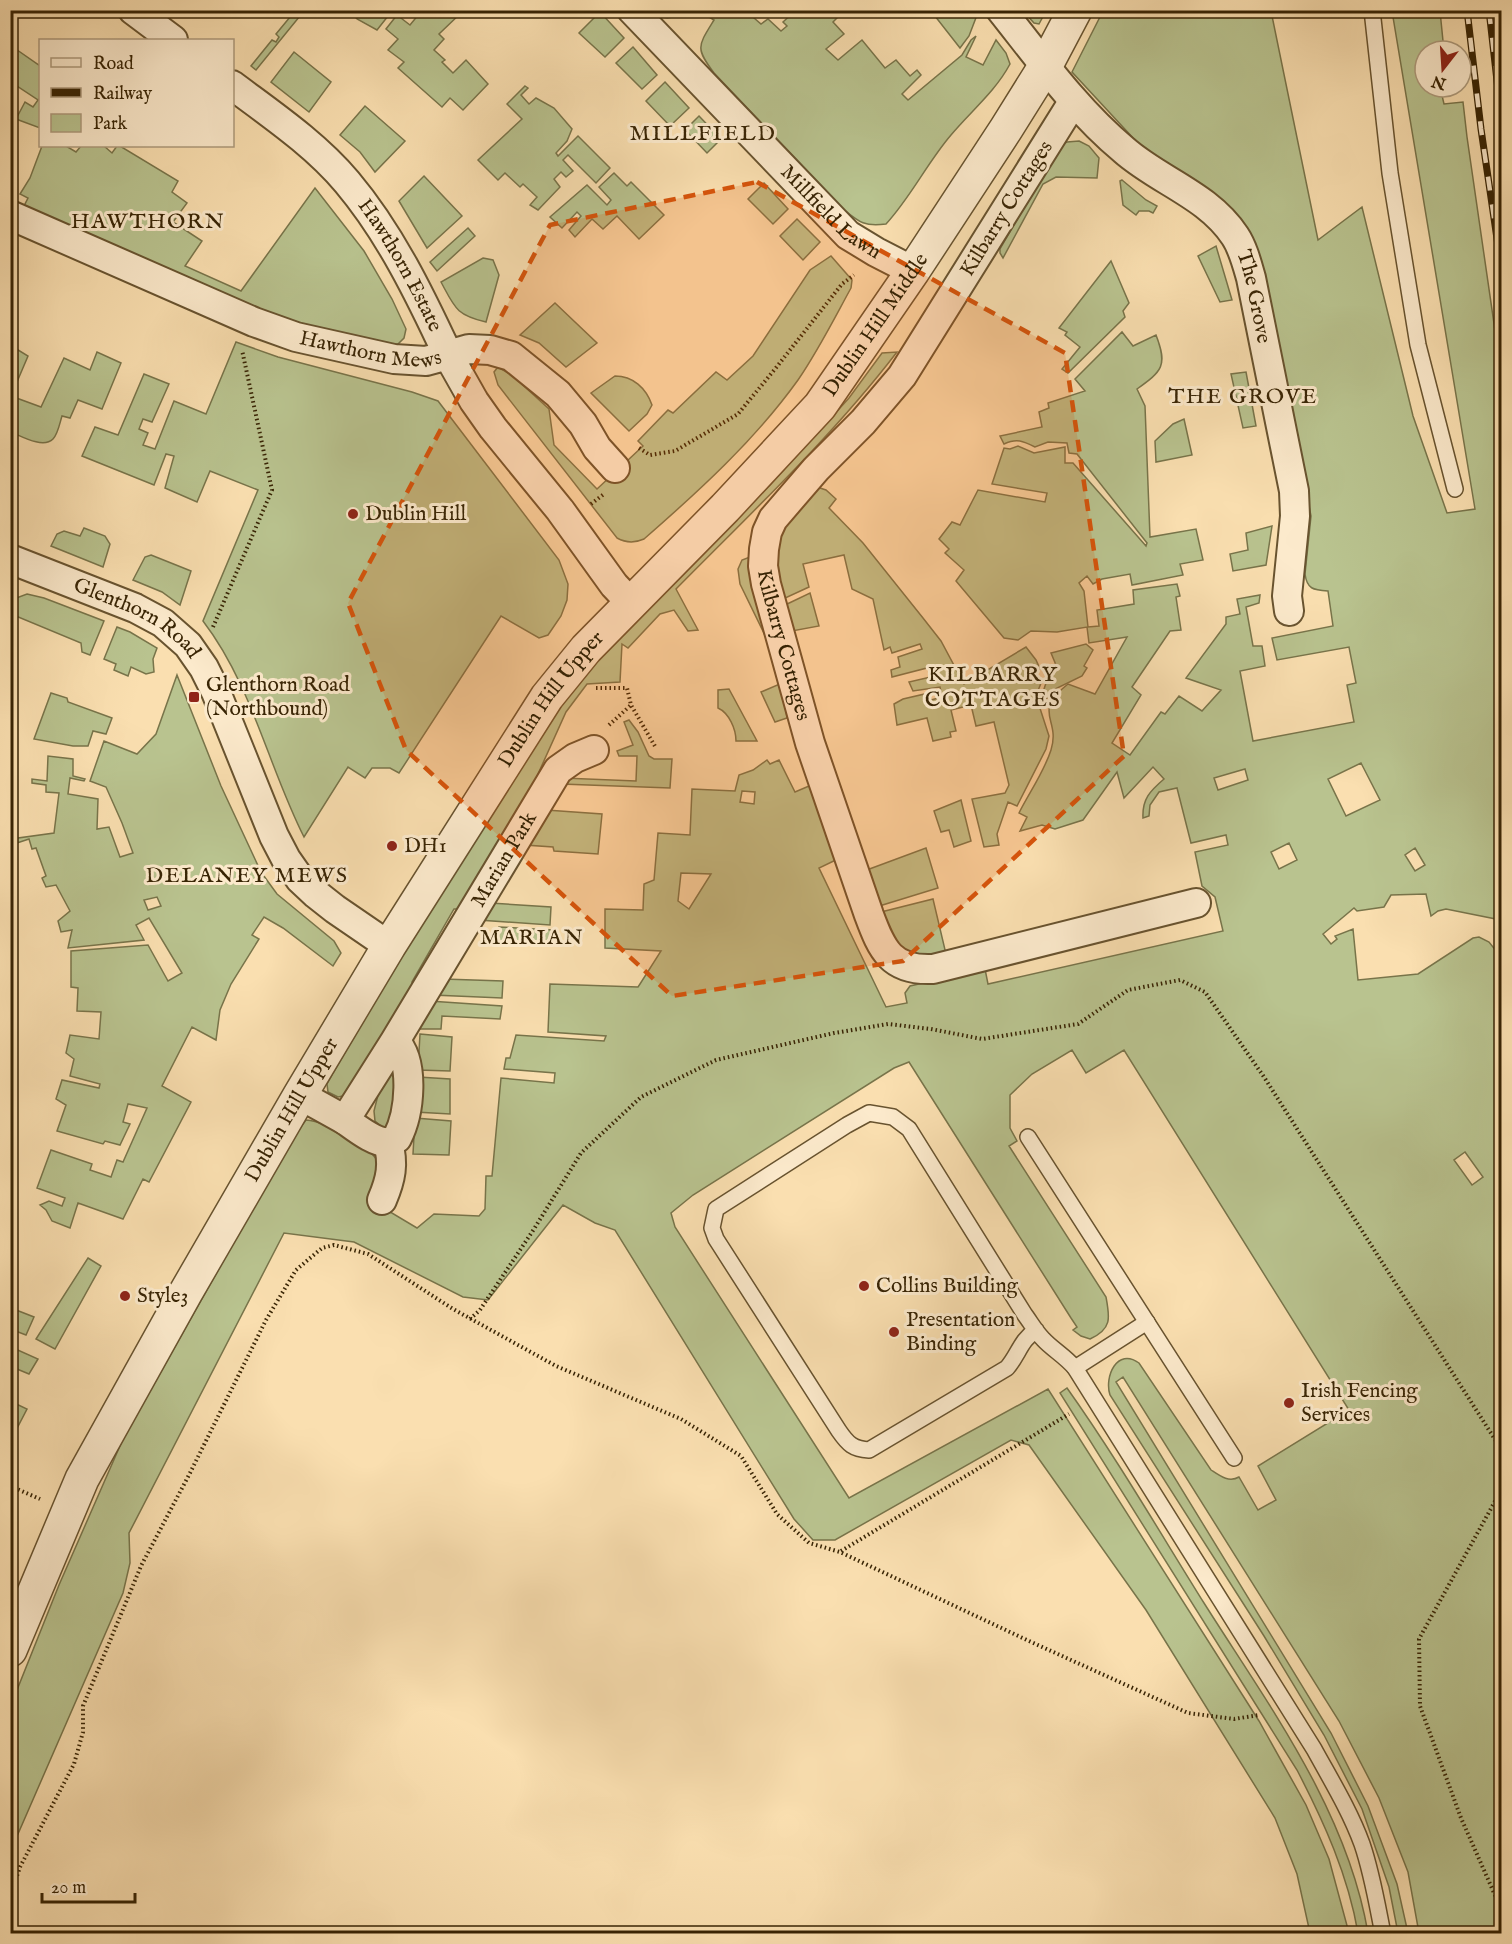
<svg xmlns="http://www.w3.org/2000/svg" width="1512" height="1944" font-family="'IM FELL English',serif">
<rect width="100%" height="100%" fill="#fadfb0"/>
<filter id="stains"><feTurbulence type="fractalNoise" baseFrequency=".00333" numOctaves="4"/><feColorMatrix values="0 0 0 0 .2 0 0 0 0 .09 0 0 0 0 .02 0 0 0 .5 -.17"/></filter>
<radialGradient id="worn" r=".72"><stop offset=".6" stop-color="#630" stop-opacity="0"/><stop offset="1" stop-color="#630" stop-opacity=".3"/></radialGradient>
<g fill="#b9c38f" stroke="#78744a" stroke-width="1.5" fill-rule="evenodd">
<path d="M295,11H304L256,70L251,66L272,40L276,42L279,37L276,34Z"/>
<path d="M350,11H392L377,30L357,19Z"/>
<path d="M416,11H463L439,34L444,39L434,50L445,60L442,62L453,73L466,60L488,84L463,110L450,98L442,107L398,68L404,62L388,50L398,39L386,29L397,15L410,25L419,14Z"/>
<path d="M650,11H684C674,20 661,20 650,11Z"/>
<path d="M699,11H746L761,24L768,19L781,31L787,26L783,22L795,11H839L841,14L833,22L844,34L826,49L838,60L862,40L885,68L896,60L910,76L917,70L921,75L902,94L908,100L962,55L971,40L976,36L966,57L983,65L996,40L1006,53L1010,64C995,92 971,111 951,135C927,163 911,197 886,224C864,227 859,222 843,209L714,73C695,48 698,46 714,20Z"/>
<path d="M944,11H974L977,15L969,36L960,48L931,11Z"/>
<path d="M1023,11H1046L1039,24L1034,23Z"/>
<path d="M1103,11H1271L1318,240L1362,207L1413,416L1447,513L1475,509L1392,11H1440L1444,51H1425V87H1440L1444,104L1463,102L1467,137L1501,372V920L1446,909L1438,911L1431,916L1426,894L1391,895L1384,907L1357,911L1354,908L1323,934L1331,944L1337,939L1335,936L1353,929L1358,980L1418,974L1473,938L1479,937L1489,942L1501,957V1933H1419L1408,1872L1379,1798L1339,1721L1123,1377L1116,1382L1331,1733L1368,1806L1397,1884L1408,1933H1398L1389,1887L1362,1809L1324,1735L1264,1636L1110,1395C1104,1377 1117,1347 1139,1363L1211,1470C1220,1476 1229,1483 1239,1477L1258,1510L1276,1500L1258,1466L1349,1410L1124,1050L1086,1073L1072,1050L1032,1074L1010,1095V1128L1017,1141L1009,1146L1106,1297C1110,1318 1112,1329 1090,1339L1081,1336L1073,1330L1077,1327L1071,1318L909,1062L894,1068L693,1195L671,1213L675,1227L849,1498L1048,1389L1259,1721L1306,1805L1329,1859L1349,1933H1310L1297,1874L1275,1818L1146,1610L1029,1445L1011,1440L835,1540H813L794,1519L615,1230L595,1223L563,1205L488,1300L463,1297L354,1242L284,1233L129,1533L130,1563L123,1593L11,1850V1705L59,1585L123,1439L293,1137L306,1120C327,1121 377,1147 380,1169C381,1178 373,1192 370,1200L417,1228L434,1214L479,1216L485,1209L486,1176H492L501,1078L554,1083L555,1073L504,1069L506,1058H510L516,1035L604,1041L606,1036L548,1032L550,984L638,987L640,984L661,951L605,948V909L643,910L644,884L654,880L658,833L690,835L692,789L735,791L739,775L753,770L767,760L770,764L779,760L795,792L816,783L844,856L819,868L886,1007L907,1003L905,993L910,986L985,969L988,984L1223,931L1215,897L1202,886L1195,852L1228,845L1226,835L1191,843L1177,788L1159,792L1150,805L1149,816L1143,818C1142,799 1150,791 1164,779L1153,767L1124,798L1117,772L1083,820L1055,829L1042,825L1020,831L1027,817L1019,813C1029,793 1044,772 1051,750C1061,718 1031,713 1068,684L1095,694L1127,637L1089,643L1087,627L1057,632L1031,631L1018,640L1004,638L956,581L964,570L945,553L949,549L939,539L952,522L960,525L978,490L1045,502L1047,493L992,484L1004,448L1010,449L1018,446L1034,453L1065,447V463H1073L1146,546L1147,543L1077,454L1069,453L1067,443L1048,442L1035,447C1023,441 1017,438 1004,444L1000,436L1042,427L1039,412L1049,408L1048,403L1085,391L1075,379L1122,332L1133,346L1156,335C1168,366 1162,371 1137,389L1145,406L1150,537L1196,529L1203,560L1180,564L1183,575L1132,585L1130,574L1102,579L1093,584L1087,576L1079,583L1084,591L1088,627L1099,626L1097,610L1134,604L1133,590L1177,584L1180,596L1176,597L1181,630L1170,631L1132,687L1141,695L1112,743L1130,755L1161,712L1165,714L1179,696L1202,711L1221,690L1186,678L1226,624V617L1240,614L1237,599L1260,595L1259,603L1246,607L1253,646H1262L1265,666L1240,671L1253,741L1354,722L1347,685L1356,683L1349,647L1277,660L1272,638L1333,626L1328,591C1313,590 1307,589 1305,574L1311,516L1263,274L1254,242L1243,222L1221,200L1147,153L1072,72ZM1361,763L1380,800L1346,816L1328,779ZM1245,769L1248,780L1218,790L1214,778ZM742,791L755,792L754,804L740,802ZM1289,843L1297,860L1279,869L1271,852ZM1415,848L1425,865L1415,871L1405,855ZM681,873L711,874L689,909L678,901ZM1465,1152L1483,1177L1472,1185L1454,1160Z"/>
<path d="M600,12L624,38L605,57L579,33Z"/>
<path d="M10,45L40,66V97L39,100L40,101V128L16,119L25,102L33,107L38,100L11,82Z"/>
<path d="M633,47L657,75L642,89L616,63Z"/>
<path d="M294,52L331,82L309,112L271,82Z"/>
<path d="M665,82L689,108L670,126L646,101Z"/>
<path d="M525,86L528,88L521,95L529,104L536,98L554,108L572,129L567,141L556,153L558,156L578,136L610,168L596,183L568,155L563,160L573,171L566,177L561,172L554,179L560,187L538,210L530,205L537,197L523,184L520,187L505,173L498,180L478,160L522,119L507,104Z"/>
<path d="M365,106L405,141L375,172L360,152L340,135Z"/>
<path d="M699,116L721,139L707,153L685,130Z"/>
<path d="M1079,141L1089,146L1099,158L1097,178L1056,177L1043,184L1003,258L1000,253V249L1060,145L1067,142Z"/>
<path d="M42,146H66L76,152L81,146H104L112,153L117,146H120L178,181L172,192L187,203L173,222L202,241L185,266L241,291L315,188L364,251L392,299L406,329L404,338L398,344C366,347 310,327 279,317L24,206L28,198L20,194L30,178Z"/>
<path d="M614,173L627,186L631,182L664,215L639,239L617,216L603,229L592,219L575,237L569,230L581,216L577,212L562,228L550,217L587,185L607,205L611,200L599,187Z"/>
<path d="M424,176L462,216L427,248L399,201Z"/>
<path d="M1122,180L1146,200L1157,206L1153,213L1149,211H1139L1136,215L1123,205L1120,181Z"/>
<path d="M764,183L788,209L773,224L748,199Z"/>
<path d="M797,219L820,242L803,260L780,236Z"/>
<path d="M468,228L475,236L437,271L430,262Z"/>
<path d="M1216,246L1232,300L1220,302L1198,256Z"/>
<path d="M831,256L852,280L851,288C834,319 818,351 798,380C755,440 699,491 644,539C635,543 626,543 617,538L498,385L494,372L498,367L513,376L549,409L554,445L597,489L643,446L638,441L668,410L673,413L716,372L727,380L753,356L810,270Z"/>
<path d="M483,258L493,260L499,275L486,322C456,315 455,308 441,282Z"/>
<path d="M1111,261L1129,303L1123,311L1125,317L1068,373L1062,369L1080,347L1065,335L1067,332L1059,328Z"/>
<path d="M555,303L597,343L566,367L539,343L520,335Z"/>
<path d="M236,342L278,357L412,392L438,401L559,560L568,584L567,600L561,616L548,635L539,638L501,616L399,773L390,768H372L365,778L348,767L304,837C268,766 252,685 203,621L258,490L210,471L197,502L165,488L174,456L166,454L154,485L82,456L95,427L118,435L144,374L169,384L152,422L143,419L139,429L148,433L143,445L155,449L174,401L206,414Z"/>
<path d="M10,345L28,356L11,396L41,407L64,358L90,370L97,352L121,363L102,409L78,400L70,418L62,416C60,422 58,434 53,439C43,449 21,436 11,432Z"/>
<path d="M897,352C831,438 752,512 676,589L698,630L688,631L674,610L660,614L628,648L622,644L620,682L587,684L566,712L510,836L500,838L473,885L466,909H454L412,982L414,992L348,1095L338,1097L328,1092L327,1084L333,1073L458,858L544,726L591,663L663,589L770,485L849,398L882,353Z"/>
<path d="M1246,372L1256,426L1243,428L1231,374Z"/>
<path d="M615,376C633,376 646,388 652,405L647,414L629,431L591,393Z"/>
<path d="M1184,419L1192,455L1156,462L1155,441L1173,424Z"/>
<path d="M820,488L826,490L836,499L829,508L863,543L923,618L941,641L964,684L1026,647L1036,660L1040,669L1031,667L1027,680L1041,683L1036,696L1049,736L1046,749L1017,806L1008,802L997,834L999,845L984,847L972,799L1005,793L1009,785L994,722L976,726L971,705L951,710L956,731L950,732L951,737L933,741L927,718L897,725L894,704L903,699L929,693L931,700L942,697L940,687L913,691L909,682L935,676L931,667L892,677L891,670L900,667L898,657L922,649L920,644L892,653L890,647L884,650L873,599L852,589L844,555L803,564L809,587L781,600C777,582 772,556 778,538C784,519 804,503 817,489Z"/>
<path d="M1272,526L1266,565L1233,571L1230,554L1248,550L1246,533Z"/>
<path d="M84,528L105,536L110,544L103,567L51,546L57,534L64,531L80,536Z"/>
<path d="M151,555L191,571L180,605L162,592L133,580L145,557Z"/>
<path d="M750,557L776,658L740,584L738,569L742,560Z"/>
<path d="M810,593L819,626L792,631L783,606Z"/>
<path d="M27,594L44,598L104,621L90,655L82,652L81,643L11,614V600Z"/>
<path d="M117,627L130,632L157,648L153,659L154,672L146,674L131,667L128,676L114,670L116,664L104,659Z"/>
<path d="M1086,644L1093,650L1084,666L1087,668L1082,676L1053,690L1044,702L1043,692L1046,683H1049L1056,665L1051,653Z"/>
<path d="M177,675L221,786L261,872L277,894L334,941L341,953L333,966L283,928L264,917L252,935L259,939L231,984L220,1010L216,1040L192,1027L162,1086L191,1102L149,1182L143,1179L123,1219L78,1203L70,1228L52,1221L46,1210L40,1205L49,1201L62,1206L65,1198L37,1188L51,1150L92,1164L90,1170L111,1177L117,1160L123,1162L147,1108L128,1104L123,1122L130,1124L120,1145L105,1141L103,1144L57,1131L66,1105L56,1099L62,1080L99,1088L100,1084L70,1076L74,1059L66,1053L70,1035L99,1039L101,1012L77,1011L78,988L71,987V951L148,945L168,981L182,973L149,918L136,925L144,940L68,948L72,930L61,932L58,921L70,911L56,885L46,887L42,878L46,876L36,848L32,849L29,839L11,845V839L54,833L59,793L46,792V785L32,783V779L47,781L48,756L73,759V776L85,779L84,781L70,778L68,794L98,799L97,829L109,827L120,857L133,853L122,823L106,787L90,781L104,741L137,754L156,734ZM157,897L161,906L148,910L144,900Z"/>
<path d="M782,683L787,718L775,722L761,692Z"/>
<path d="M729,689L757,741H736C736,729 729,713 718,708V690Z"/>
<path d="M51,693L67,698L68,702L112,718L106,734L93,731L88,746H73L34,739Z"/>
<path d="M629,720L638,732L649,756L654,759H672L670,788L561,784L563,778L636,781L637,756H619L617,751L633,745L624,722Z"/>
<path d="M961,800L971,841L954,847L949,830L941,832L934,811Z"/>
<path d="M546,810L602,814L598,854L554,851L553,847L525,845Z"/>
<path d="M926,848L938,888L876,907L864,871Z"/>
<path d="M933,899L946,954L917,958L898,949L877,913Z"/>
<path d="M490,903L551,907L550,925L479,920Z"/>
<path d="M499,927L553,930L552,945L499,942Z"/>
<path d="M443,979L503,981L502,998L433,995Z"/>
<path d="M429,1001L502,1006L500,1019L442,1016L441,1029H420L421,1015Z"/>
<path d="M420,1034L452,1037L450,1071L418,1070Z"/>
<path d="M400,1070L388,1132L375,1121L374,1111L384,1071Z"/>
<path d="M418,1077L450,1079V1114L415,1112Z"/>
<path d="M415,1118L451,1121L449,1155L413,1154Z"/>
<path d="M88,1258L101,1266L55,1349L36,1339Z"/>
<path d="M11,1308L34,1317L26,1335L13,1330L11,1339Z"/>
<path d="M11,1347L38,1359L29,1374L17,1369L11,1379V1358L14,1351L11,1349Z"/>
<path d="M1067,1388C1116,1457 1159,1531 1204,1603C1269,1706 1347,1810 1368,1933H1358C1348,1875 1324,1822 1297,1770L1060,1393Z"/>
<path d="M10,1401L27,1409L13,1436L11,1435Z"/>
</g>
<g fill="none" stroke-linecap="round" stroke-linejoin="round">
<g stroke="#68532f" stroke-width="18">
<g id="service">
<path d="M1372,10L1390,173L1418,345L1455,489"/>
<path d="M1028,1137L1234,1458"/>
<path d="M1036,1330C1020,1341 1019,1354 1007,1368L869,1450C853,1449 848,1444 839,1431L716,1239L712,1228L716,1209L847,1125L869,1113L893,1117L909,1129L1025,1315C1031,1323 1036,1332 1043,1339C1052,1349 1065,1356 1075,1368L1314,1749C1331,1780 1350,1811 1362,1844C1372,1873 1377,1904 1383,1934"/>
<path d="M1075,1368L1147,1322"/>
</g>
</g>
<g stroke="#68532f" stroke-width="32">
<g id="minor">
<path d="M133,10L173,40"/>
<path id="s1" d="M632,10L848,235L876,252L913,271"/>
<path id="s2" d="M1001,10C1040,59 1076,110 1124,150C1159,181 1208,195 1235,236C1243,248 1247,264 1251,278L1294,491L1295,516L1287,596L1289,611"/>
<path id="s3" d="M232,85C272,115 315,144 347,182C390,233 420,295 448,355L469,349L490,350L511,356L558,394L583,424L597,448L615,468"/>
<path id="s4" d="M1073,102L902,376L863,422L816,469L773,519L767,532L764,549L763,566L766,584L810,743L869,915C882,950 891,971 933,969L1196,903"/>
<path id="s5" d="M10,215L254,322L296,337L394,359L426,361L448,355L474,401L493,428L560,510L614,585L630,602"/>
<path id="s6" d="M10,559L135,608L163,623L188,645L204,668L216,692L274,836L286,859L300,879L316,894L335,909L389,946"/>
<path id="s7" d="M395,1041L345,1120C355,1127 376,1144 389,1142C392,1142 394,1139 397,1138C410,1113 415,1062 395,1041L558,770L575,758L594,750"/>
<path d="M300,1095L345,1120"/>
<path d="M382,1200C391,1179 394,1164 388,1142"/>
</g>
</g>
<g stroke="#68532f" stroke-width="36">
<g id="tertiary">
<path id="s8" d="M10,1650L82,1479L186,1292L300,1095L389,946L547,697L586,649L725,508L820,406L913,271L1006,129L1046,65L1075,10"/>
</g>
</g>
<g stroke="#382404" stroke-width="4" stroke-dasharray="1.5 3" stroke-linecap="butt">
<path d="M639,448L650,455L675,451L738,414L775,369L842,284L854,275"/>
<path d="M591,504L604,494"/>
<path d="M213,627L272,490L242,350"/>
<path d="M596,688H627L631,705L656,748"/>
<path d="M609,725L631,705"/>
<path d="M470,1319L480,1310L534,1229L581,1153L641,1097L716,1060L834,1033L888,1024L931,1029L982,1039L1078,1024L1128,990L1180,980L1205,992L1264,1077L1496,1441L1499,1494L1419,1639L1420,1706L1461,1818L1502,1911"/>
<path d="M10,1486L40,1499"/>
<path d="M841,1551L1069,1414"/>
<path d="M10,1897L20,1867L74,1764L83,1732V1706L141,1566L190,1473L266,1320L296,1270L322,1248L334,1245L368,1254L453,1309L556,1366L681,1419L741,1456L777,1514L809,1543L840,1552L1029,1641L1188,1713L1234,1719L1259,1715"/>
</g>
<use href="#service" stroke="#fceacc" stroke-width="15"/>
<use href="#minor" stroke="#fceacc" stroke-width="28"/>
<use href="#tertiary" stroke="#fceacc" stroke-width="33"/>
<g stroke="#382404" stroke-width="7">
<g id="rail">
<path d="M1467,10L1481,129L1502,273"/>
<path d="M1489,10L1502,125"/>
</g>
</g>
<use href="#rail" stroke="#fceacc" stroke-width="4.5" stroke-dasharray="14" stroke-linecap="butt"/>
</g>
<path fill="#d6540b" fill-opacity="0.2" stroke="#d6540b" stroke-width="4.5" stroke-dasharray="12 8" stroke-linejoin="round" d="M757,182L1065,353L1124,756L903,961L672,996L406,750L348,603L550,225Z"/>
<g fill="#8f2418" stroke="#fceacc" stroke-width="2">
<circle cx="353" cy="514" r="6"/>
<rect x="188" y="691" width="12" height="12" rx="3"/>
<circle cx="392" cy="846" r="6"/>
<circle cx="864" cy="1286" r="6"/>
<circle cx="125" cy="1296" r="6"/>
<circle cx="894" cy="1332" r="6"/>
<circle cx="1289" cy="1403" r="6"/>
</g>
<g text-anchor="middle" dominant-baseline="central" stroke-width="6" stroke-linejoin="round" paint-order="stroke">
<g font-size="21" fill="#382404" stroke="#fceacc">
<text transform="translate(1007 209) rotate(-58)">Kilbarry Cottages</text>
<text stroke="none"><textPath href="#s1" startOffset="284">Millfield Lawn</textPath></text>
<text stroke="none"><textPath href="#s3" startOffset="250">Hawthorn Estate</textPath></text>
<text stroke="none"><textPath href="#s2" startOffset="392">The Grove</textPath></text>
<text stroke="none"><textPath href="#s8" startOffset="1593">Dublin Hill Middle</textPath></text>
<text stroke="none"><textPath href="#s5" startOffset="387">Hawthorn Mews</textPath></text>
<text stroke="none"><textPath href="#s6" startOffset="141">Glenthorn Road</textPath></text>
<text stroke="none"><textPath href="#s4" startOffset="646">Kilbarry Cottages</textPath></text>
<text stroke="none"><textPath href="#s8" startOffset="1096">Dublin Hill Upper</textPath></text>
<text stroke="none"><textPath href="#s7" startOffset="466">Marian Park</textPath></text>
<text stroke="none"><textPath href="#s8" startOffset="610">Dublin Hill Upper</textPath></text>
</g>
<g font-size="21" fill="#382404" stroke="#fceacc" text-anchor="start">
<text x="365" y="514">Dublin Hill</text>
<text x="206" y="685">Glenthorn Road<tspan x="206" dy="24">(Northbound)</tspan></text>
<text x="404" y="846">DH1</text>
<text x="876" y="1286">Collins Building</text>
<text x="137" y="1296">Style3</text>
<text x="906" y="1320">Presentation<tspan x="906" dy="24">Binding</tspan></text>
<text x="1301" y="1391">Irish Fencing<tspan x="1301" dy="24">Services</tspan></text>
</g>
<g font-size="22" letter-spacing="1.5" fill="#382404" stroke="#fceacc">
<text x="703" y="134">MILLFIELD</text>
<text x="148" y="222">HAWTHORN</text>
<text x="1243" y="397">THE GROVE</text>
<text x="993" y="675">KILBARRY<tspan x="993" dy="25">COTTAGES</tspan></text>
<text x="247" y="876">DELANEY MEWS</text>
<text x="532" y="938">MARIAN</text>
</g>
</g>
<rect width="1512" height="1944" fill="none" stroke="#fadfb0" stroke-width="36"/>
<rect x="12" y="12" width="1488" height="1920" fill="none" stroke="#382404" stroke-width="3"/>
<rect x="18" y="18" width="1476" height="1908" fill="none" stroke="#382404" stroke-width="1.5"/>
<rect x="39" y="39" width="195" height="108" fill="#fceacc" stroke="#ae9b7c" stroke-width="1.5"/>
<rect x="51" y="58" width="30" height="9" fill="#fceacc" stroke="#ae9b7c" stroke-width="1.5"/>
<text x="93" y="69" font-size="18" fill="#382404">Road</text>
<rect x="51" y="88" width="30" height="9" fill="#382404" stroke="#ae9b7c" stroke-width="1.5"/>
<text x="93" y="99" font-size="18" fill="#382404">Railway</text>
<rect x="51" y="114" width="30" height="18" fill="#b9c38f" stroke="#ae9b7c" stroke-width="1.5"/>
<text x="93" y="129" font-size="18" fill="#382404">Park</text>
<g transform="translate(1443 69) rotate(197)"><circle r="28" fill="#fceacc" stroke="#ae9b7c" stroke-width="1.5"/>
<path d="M0-4.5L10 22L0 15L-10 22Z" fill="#8f2418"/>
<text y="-9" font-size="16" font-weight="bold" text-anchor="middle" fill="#382404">N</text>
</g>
<path d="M42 1893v9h93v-9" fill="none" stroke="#382404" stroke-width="3"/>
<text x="51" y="1893" font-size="18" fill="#382404" stroke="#fceacc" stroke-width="4.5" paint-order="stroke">20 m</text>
<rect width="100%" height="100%" filter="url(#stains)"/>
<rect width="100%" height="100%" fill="url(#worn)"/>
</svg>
